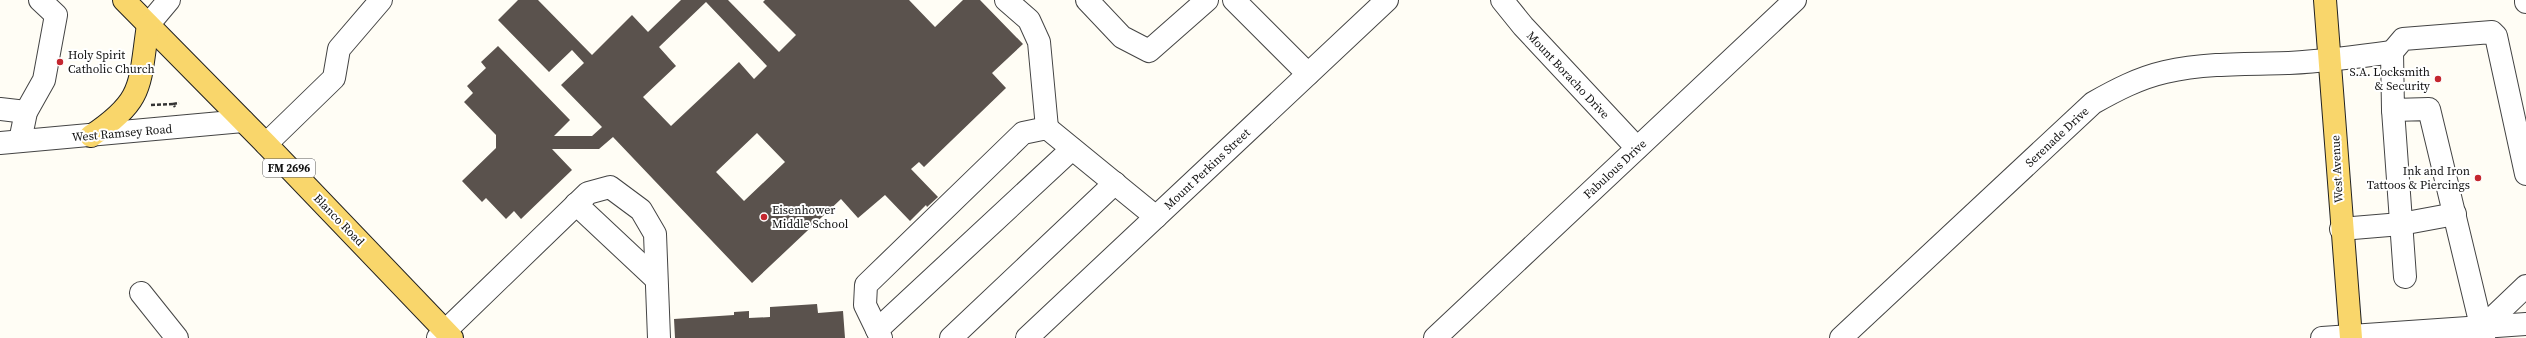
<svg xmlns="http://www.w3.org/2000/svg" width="2526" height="338" font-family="'Source Serif 4',serif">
<rect width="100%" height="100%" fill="#fffdf5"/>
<g fill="#5a524d" fill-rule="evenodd">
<path d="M518,0H538L592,55L632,15L648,32L681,0H728L779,52L796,35L763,2L765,0H909L935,27L963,0H980L1023,44L992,73L1006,88L924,167L919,162L911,169L938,197L927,207L926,205L910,221L885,195L858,218L841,199L752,283L613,137L599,149H552L572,170L521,219L514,211L506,219L486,198L482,202L462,181L496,148V135L464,102L473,93L467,86L486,68L481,62L498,46L570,120L554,136H592L602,127L561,85L584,63L572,50L549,72L498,20ZM706,2L767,66L754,79L739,62L671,126L643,97L676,66L659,47ZM757,133L785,162L744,201L716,172Z"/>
<path d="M817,304L818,313L843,311L845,338H675L674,319L734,315V312L749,311V318L770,317V307Z"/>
</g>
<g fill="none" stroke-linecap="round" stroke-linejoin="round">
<g stroke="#444" stroke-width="24">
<g id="minor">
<path d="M1006,0L1029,20L1039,42L1047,128"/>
<path d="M1087,0L1122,37L1149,51L1207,0"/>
<path d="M1234,0L1308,74"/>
<path d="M1502,0L1523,26L1637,148"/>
<path d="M2526,0V2"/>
<path d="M148,25L169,0"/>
<path d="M2392,52L2403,39L2492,32L2496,36L2526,174"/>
<path d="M0,109L26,112"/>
<path d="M2393,110L2405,277"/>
<path d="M20,141L26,112L44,80L56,15L40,0"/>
<path d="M0,143L243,121"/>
<path d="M266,144L334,78L339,49L381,0"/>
<path d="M576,204L656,279"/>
<path d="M2341,229L2401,224L2455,214"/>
<path d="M141,293L177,338"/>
<path d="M2483,327L2526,286"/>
<path d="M877,330L1072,149"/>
<path d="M438,338L588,193L610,187L641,210L655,234L659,338"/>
<path d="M881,338L865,305L866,285L1023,133L1047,128L1156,217"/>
<path d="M951,338L1115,183"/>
<path d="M1027,338L1387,0"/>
<path d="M1435,338L1795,0"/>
<path d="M1841,338L2093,103C2116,90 2139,78 2165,72C2205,63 2248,64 2289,63C2324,61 2357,57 2392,52L2393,110L2429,109L2484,338"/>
<path d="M2322,338L2526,324"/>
</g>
</g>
<g stroke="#222" stroke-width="24">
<g id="major">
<path d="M124,0L266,144L452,338"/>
<path d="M2325,0L2351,338"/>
<path d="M91,136C145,100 139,85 148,25"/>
</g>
</g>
<g stroke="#333" stroke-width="2.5" stroke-dasharray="4 2" stroke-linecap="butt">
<path d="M173,104L179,103"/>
<path d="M151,105L173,104L175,107"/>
</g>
<use href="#minor" stroke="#fff" stroke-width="22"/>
<use href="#major" stroke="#f9d66b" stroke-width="22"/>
</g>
<g fill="#c4262e" stroke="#fff" stroke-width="1.5">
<circle cx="60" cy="62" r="4"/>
<circle cx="2438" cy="79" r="4"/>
<circle cx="2478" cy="178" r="4"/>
<circle cx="764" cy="217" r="4"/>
</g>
<g text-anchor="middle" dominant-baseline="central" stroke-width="4" stroke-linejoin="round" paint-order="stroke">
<rect fill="#fff" stroke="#585858" stroke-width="1" x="263" y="159" width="52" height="18" rx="3"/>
<g font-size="11" font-weight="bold" fill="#111">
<text x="289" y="168">FM 2696</text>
</g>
<g font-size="12" fill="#111" stroke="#fff" text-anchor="start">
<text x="68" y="55">Holy Spirit<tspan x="68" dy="14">Catholic Church</tspan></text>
<text x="2430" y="72" text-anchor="end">S.A. Locksmith<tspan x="2430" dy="14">&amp; Security</tspan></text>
<text x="2470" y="171" text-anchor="end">Ink and Iron<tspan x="2470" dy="14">Tattoos &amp; Piercings</tspan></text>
<text x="772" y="210">Eisenhower<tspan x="772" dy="14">Middle School</tspan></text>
</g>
<g font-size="12" fill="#111" stroke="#fff">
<text transform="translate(1568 75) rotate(47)">Mount Boracho Drive</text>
<text transform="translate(122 133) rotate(-5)">West Ramsey Road</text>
<text transform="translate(2057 137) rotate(-43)">Serenade Drive</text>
<text transform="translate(1207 169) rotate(-43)">Mount Perkins Street</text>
<text transform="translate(1615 169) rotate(-43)">Fabulous Drive</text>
<text transform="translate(2337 169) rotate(-93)">West Avenue</text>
<text transform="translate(339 220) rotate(46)">Blanco Road</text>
</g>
</g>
</svg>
